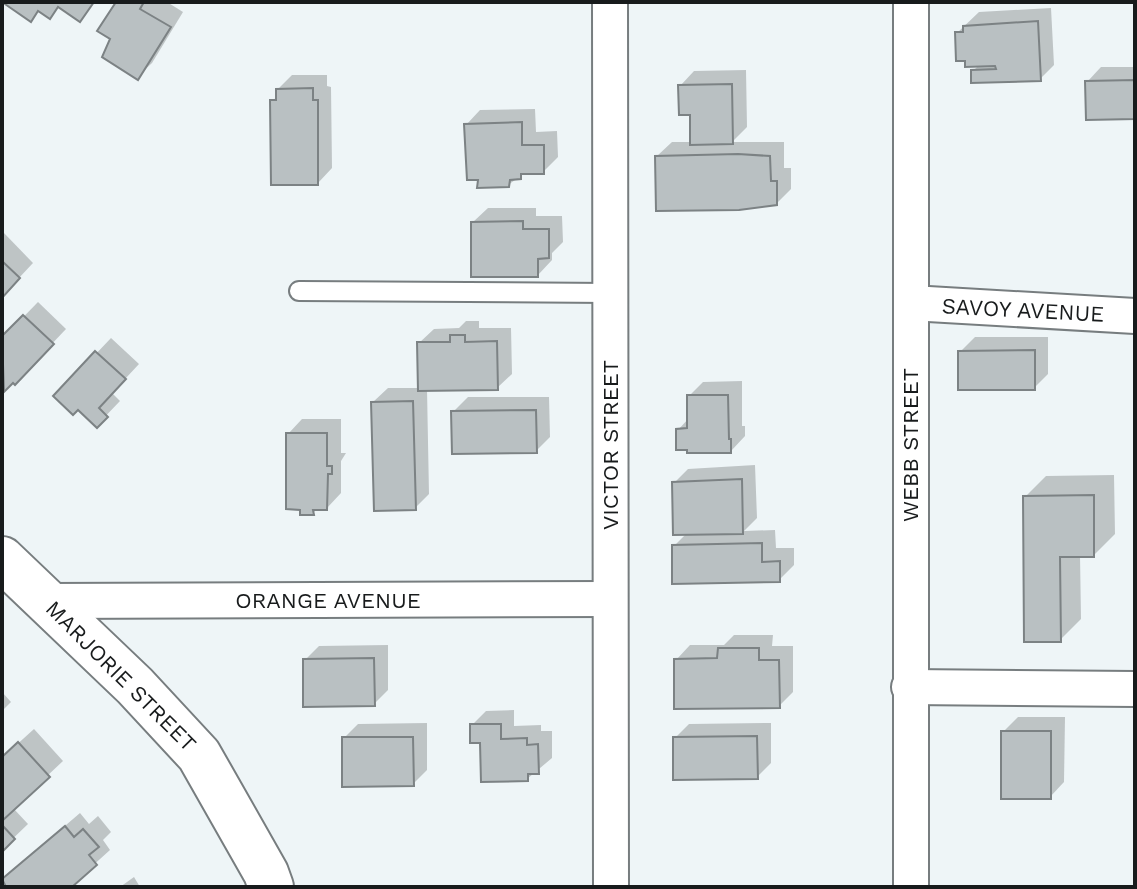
<svg xmlns="http://www.w3.org/2000/svg" width="1137" height="889" font-family="'Work Sans',sans-serif">
<rect width="100%" height="100%" fill="#eef5f7"/>
<g fill="#0003">
<path d="M118,2H167L183,12L152,63L137,77L113,39Z"/>
<path d="M1051,8L1054,65L1040,79L973,71L979,65L957,33L979,12Z"/>
<path d="M1101,67H1135V117L1087,82Z"/>
<path d="M746,70L747,127L732,142H784V168H791V189L777,203L657,156L672,142H692V113L680,86L694,71Z"/>
<path d="M292,75H327V86L331,87L332,168L318,183L272,101L278,96V89Z"/>
<path d="M535,109L536,132L557,131L558,157L543,172H526L508,185L480,178L466,125L480,110Z"/>
<path d="M488,208H536V216H562L563,242L552,253V260L538,275L473,222Z"/>
<path d="M2,231L33,263L2,296Z"/>
<path d="M38,302L66,329L29,368L4,389L2,339Z"/>
<path d="M466,321H479V328H511L512,374L497,388L427,389L429,494L415,508L373,402L388,388H420L419,343L434,329L459,328Z"/>
<path d="M975,337H1048V374L1034,388L960,352Z"/>
<path d="M111,338L139,364L112,393L120,401L97,425L78,407L56,396Z"/>
<path d="M742,381V426H745V436L731,451L678,430L689,418V396L703,382Z"/>
<path d="M468,397H549L550,437L536,451L453,412Z"/>
<path d="M302,419H341V453H346L341,461V493L327,508H318L313,513L288,434Z"/>
<path d="M755,465L757,518L744,531L775,530L776,548H794V565L779,580L674,546L687,533L674,483L688,469Z"/>
<path d="M1114,475L1115,534L1094,555H1080L1081,619L1060,640L1025,497L1046,476Z"/>
<path d="M734,635H773L772,646H793V692L779,706L676,660L690,645H724Z"/>
<path d="M388,645V690L374,704L305,660L319,646Z"/>
<path d="M2,692L11,702L2,711Z"/>
<path d="M514,710V726L541,725V731H552V758L527,779L482,741L472,725L486,711Z"/>
<path d="M1018,717H1065L1064,782L1050,797L1003,732Z"/>
<path d="M427,723V770L413,784L344,738L358,724Z"/>
<path d="M771,723V763L757,777L675,738L689,724Z"/>
<path d="M34,729L63,761L13,808L28,824L2,849V758Z"/>
<path d="M80,813L89,824L98,816L111,832L103,840L110,850L69,887H8L17,867Z"/>
<path d="M134,877L140,887H120Z"/>
</g>
<g fill="#b9c0c2" stroke="#7c8284" stroke-width="2">
<path d="M2,2H94L80,22L58,7L50,19L38,11L31,22Z"/>
<path d="M116,2H144L140,9L171,27L138,80L102,57L110,39L97,31Z"/>
<path d="M1038,21L1041,81L971,83V70L996,69L995,66L965,67V61H956L955,32H963V26Z"/>
<path d="M1135,80V119L1086,120L1085,81Z"/>
<path d="M732,84L733,144L690,145V115H679L678,85Z"/>
<path d="M313,88V100H318V185H271L270,100H276V89Z"/>
<path d="M522,122V145H544V174H521V179L510,180L509,187L477,188L478,180H467L464,124Z"/>
<path d="M738,154L770,156L771,181H777V205L739,210L656,211L655,156Z"/>
<path d="M523,221V229H549V258L538,259V277H471V222Z"/>
<path d="M2,261L20,278L2,298Z"/>
<path d="M23,315L54,344L15,385L13,383L4,392L2,336Z"/>
<path d="M450,335H465V342L497,341L498,390L418,391L417,342H450Z"/>
<path d="M1035,350V390H958V351Z"/>
<path d="M95,351L126,379L99,408L108,417L97,428L78,410L73,415L53,396Z"/>
<path d="M687,395H728L729,439H731V453H687V450H676V429L687,428Z"/>
<path d="M413,401L416,510L374,511L371,402Z"/>
<path d="M536,410L537,453L452,454L451,411Z"/>
<path d="M286,433H327V466H332V474H328L327,510H313L314,515H300V510L286,509Z"/>
<path d="M742,479L743,534L673,535L672,482Z"/>
<path d="M1094,495V557H1060L1061,642H1024L1023,496Z"/>
<path d="M762,543V562L780,561V582L672,584V545Z"/>
<path d="M718,648H759V660H779L780,708L674,709V659L717,658Z"/>
<path d="M374,658L375,706L303,707V659Z"/>
<path d="M470,724H501V739L527,738V745L538,744L539,774H528V781L481,782L480,743H470Z"/>
<rect x="1001" y="731" width="50" height="68"/>
<path d="M757,736L758,779L673,780V737Z"/>
<path d="M342,737H413L414,786L342,787Z"/>
<path d="M18,742L50,777L2,821V757Z"/>
<path d="M2,825L15,839L2,852Z"/>
<path d="M65,826L74,837L83,829L99,847L89,855L97,865L72,887H6L2,879Z"/>
</g>
<g fill="none" stroke-linecap="round" stroke-linejoin="round">
<g stroke="#777d7f" stroke-width="22">
<path id="lane" d="M299,291L610,293"/>
</g>
<g stroke="#777d7f" stroke-width="38">
<g id="street">
<path d="M610,2L611,887"/>
<path d="M911,303L1135,316"/>
<path d="M47,601L610,599"/>
<path d="M909,687L1135,689"/>
<path d="M911,887V2"/>
</g>
</g>
<g stroke="#777d7f" stroke-width="48">
<path id="secondary" d="M2,559L135,686L199,755L266,873L271,887"/>
</g>
<use href="#lane" stroke="#fff" stroke-width="18"/>
<use href="#street" stroke="#fff" stroke-width="34"/>
<use href="#secondary" stroke="#fff" stroke-width="44"/>
</g>
<g text-anchor="middle" dominant-baseline="central" stroke-width="8" stroke-linejoin="round" paint-order="stroke">
<g font-size="22" fill="#181b1c" stroke="#fff">
<text transform="translate(1023 310) rotate(3)">SAVOY AVENUE</text>
<text transform="translate(610 445) rotate(-90)">VICTOR STREET</text>
<text transform="translate(910 445) rotate(-90)">WEBB STREET</text>
<text x="328" y="600">ORANGE AVENUE</text>
<text transform="translate(121 676) rotate(45)">MARJORIE STREET</text>
</g>
</g>
<rect width="1137" height="889" fill="none" stroke="#181b1c" stroke-width="8"/>
</svg>
